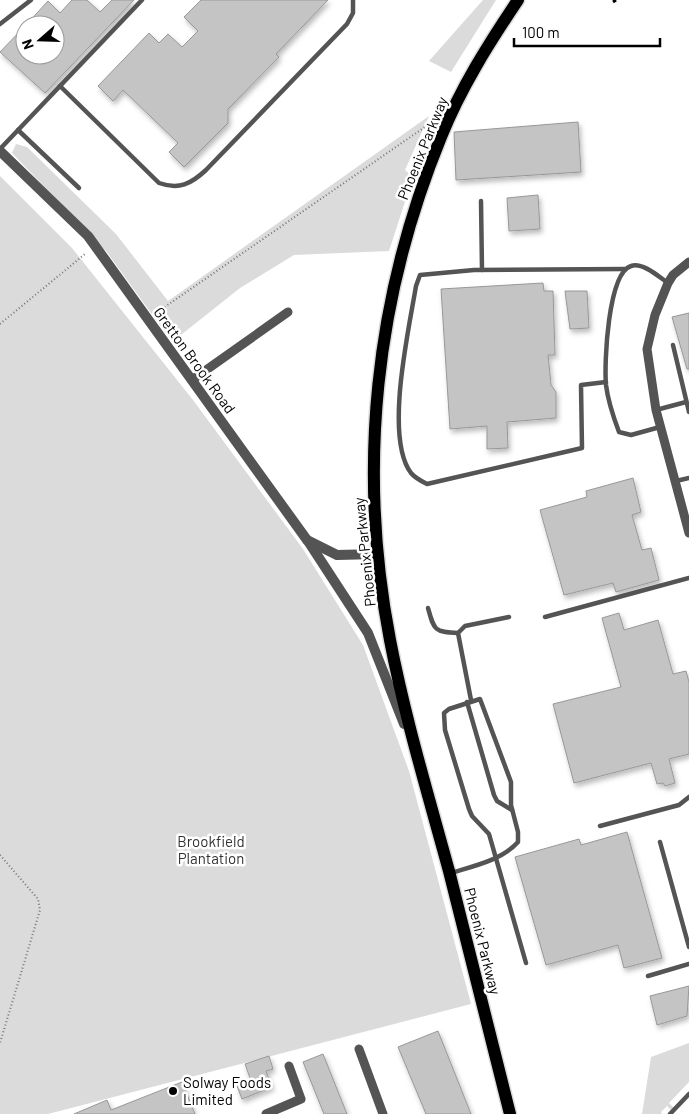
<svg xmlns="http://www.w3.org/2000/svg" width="689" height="1114" font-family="Barlow,sans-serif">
<defs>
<filter id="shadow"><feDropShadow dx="2" dy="3.5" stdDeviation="2.5" flood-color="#0004"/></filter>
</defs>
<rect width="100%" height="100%" fill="#fff"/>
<g fill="#dbdbdb">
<path d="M483,0H496L451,72L429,61Z"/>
<path d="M429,116L405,170L413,177L389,251L294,255L240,288L172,342L106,251L12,153L16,144L27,147L116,234L168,301Z"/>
<path d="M0,176L72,248L193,400L303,549L363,645L409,771L471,1004L48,1114H0Z"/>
<path d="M689,1043V1082L669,1103L674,1108L672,1111L667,1106L661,1112L662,1114H642L651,1057Z"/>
</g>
<g fill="#c4c4c4" stroke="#989898" filter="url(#shadow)">
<path d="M72,0H87L100,12L112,0H134L45,93L0,52L25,26V55H55V25H26L48,1L60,13Z"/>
<path d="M201,0H328L276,54L279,57L228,109V123L184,167L169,152L178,143L123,90L113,101L98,86L149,33L159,43L168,34L182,47L198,31L184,17Z"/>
<path d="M578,122L581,172L456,180L454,132Z"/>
<path d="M538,195L540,229L509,231L507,198Z"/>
<path d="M543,283L544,291H553L555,355H548L551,385L556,392V418L507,422L508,448L487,449V426L450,429L441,289Z"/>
<path d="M565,291H587L589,328L570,329Z"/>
<path d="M689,313V369H687L672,317Z"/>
<path d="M633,478L641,512L632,515L642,550L651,548L659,580L616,592L613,583L564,595L540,510L587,497L586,491Z"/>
<path d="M619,613L624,630L658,620L673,674L686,671L689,682V754L669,759L675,783L665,786L663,783L657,784L651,763L574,783L553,704L621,687L602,618Z"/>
<path d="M627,832L662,958L624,968L618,945L546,965L515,857L579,839L581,845Z"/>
<path d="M689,986L687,1016L657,1025L650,996Z"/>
<path d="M438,1031L471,1114H426L398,1047Z"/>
<path d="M323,1054L347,1114H324L303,1062Z"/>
<path d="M269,1056L273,1069L266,1071L272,1087L242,1099L237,1086L251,1081L245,1064Z"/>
<path d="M182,1082L195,1114H74L107,1100L111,1110Z"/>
</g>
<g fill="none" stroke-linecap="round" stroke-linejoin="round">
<g stroke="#dbdbdb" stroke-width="15">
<path id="primary" d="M510,1114C489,1033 470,952 449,871C428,794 405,718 390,640C357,469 375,298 441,137C460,89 489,43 518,0"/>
</g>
<g stroke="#767676" stroke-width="2" stroke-dasharray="1 2.5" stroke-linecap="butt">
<path d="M156,313L435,120"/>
<path d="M0,324L85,254"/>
<path d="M0,855L38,899L40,910L0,1043"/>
</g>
<g stroke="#545454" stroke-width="4.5">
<path d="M0,24L31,0"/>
<path d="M60,86L159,183C179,190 191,184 206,170L347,24L353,13V0"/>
<path d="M18,130L79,188"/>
<path d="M0,149L142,0"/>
<path d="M481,201L482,270"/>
<path d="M673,345L689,412"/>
<path d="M606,382L581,385L582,448L427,484C421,481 415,478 411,473C384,437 409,329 416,286L420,275L474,270L625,269"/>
<path d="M656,410L686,402"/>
<path d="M660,427L631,435L619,432C613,416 608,402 606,385C604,363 608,273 631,266C643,262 659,277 668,283"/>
<path d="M676,481L689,478"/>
<path d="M428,608C434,630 434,632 458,633"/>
<path d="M545,617L689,578"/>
<path d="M471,700L458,633L465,626L509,617"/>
<path d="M467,702L494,795L497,801L512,810"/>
<path d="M600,826L679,805L689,797"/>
<path d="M660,842L689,947"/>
<path d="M451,873C474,866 502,860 518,842V832L511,805V782L480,699L449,709L444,713L445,730L469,809L472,816L489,834L526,963"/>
<path d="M648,976L689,964"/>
<path d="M670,1114L689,1094"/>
</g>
<g stroke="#545454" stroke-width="9">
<path d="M689,262L673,275L668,283L655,315L647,349L656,410L689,533"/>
<path d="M192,380L288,312"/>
<path d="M359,1049L383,1114"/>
<path d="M266,1114L301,1099L289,1066"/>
</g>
<g stroke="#545454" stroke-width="10">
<path d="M0,151L88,236L307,540L337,555L378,554"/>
<path d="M308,541L368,633L404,724"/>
</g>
<use href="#primary" stroke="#000" stroke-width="12"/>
<path stroke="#000" stroke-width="3" stroke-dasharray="8 2.5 1 2.5" stroke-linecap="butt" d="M613,2L616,0"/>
</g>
<circle fill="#000" stroke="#fff" stroke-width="2" cx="173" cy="1091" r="5"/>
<g text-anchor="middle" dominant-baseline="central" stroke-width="5" stroke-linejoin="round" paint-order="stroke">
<g font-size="15" fill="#000" stroke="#fff">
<text transform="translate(422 148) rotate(-68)">Phoenix Parkway</text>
<text transform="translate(195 360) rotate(54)">Gretton Brook Road</text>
<text transform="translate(364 552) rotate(-96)">Phoenix Parkway</text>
<text transform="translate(483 941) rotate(76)">Phoenix Parkway</text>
</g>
<g font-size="15" fill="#323232" stroke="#fff">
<text x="211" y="841">Brookfield<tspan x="211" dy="17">Plantation</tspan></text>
</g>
<g font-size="15" fill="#000" stroke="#fff" text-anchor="start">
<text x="183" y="1082">Solway Foods<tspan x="183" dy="17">Limited</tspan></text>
</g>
</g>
<g transform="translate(40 40) rotate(250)"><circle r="24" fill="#ffffff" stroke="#999999"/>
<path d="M0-4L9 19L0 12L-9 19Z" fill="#000000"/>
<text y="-8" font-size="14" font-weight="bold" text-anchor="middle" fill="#000000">N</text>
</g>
<path d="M514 38v8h146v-8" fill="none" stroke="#000000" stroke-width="2.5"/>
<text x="522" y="38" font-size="15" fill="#000000" stroke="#ffffff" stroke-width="4" paint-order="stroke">100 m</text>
</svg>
